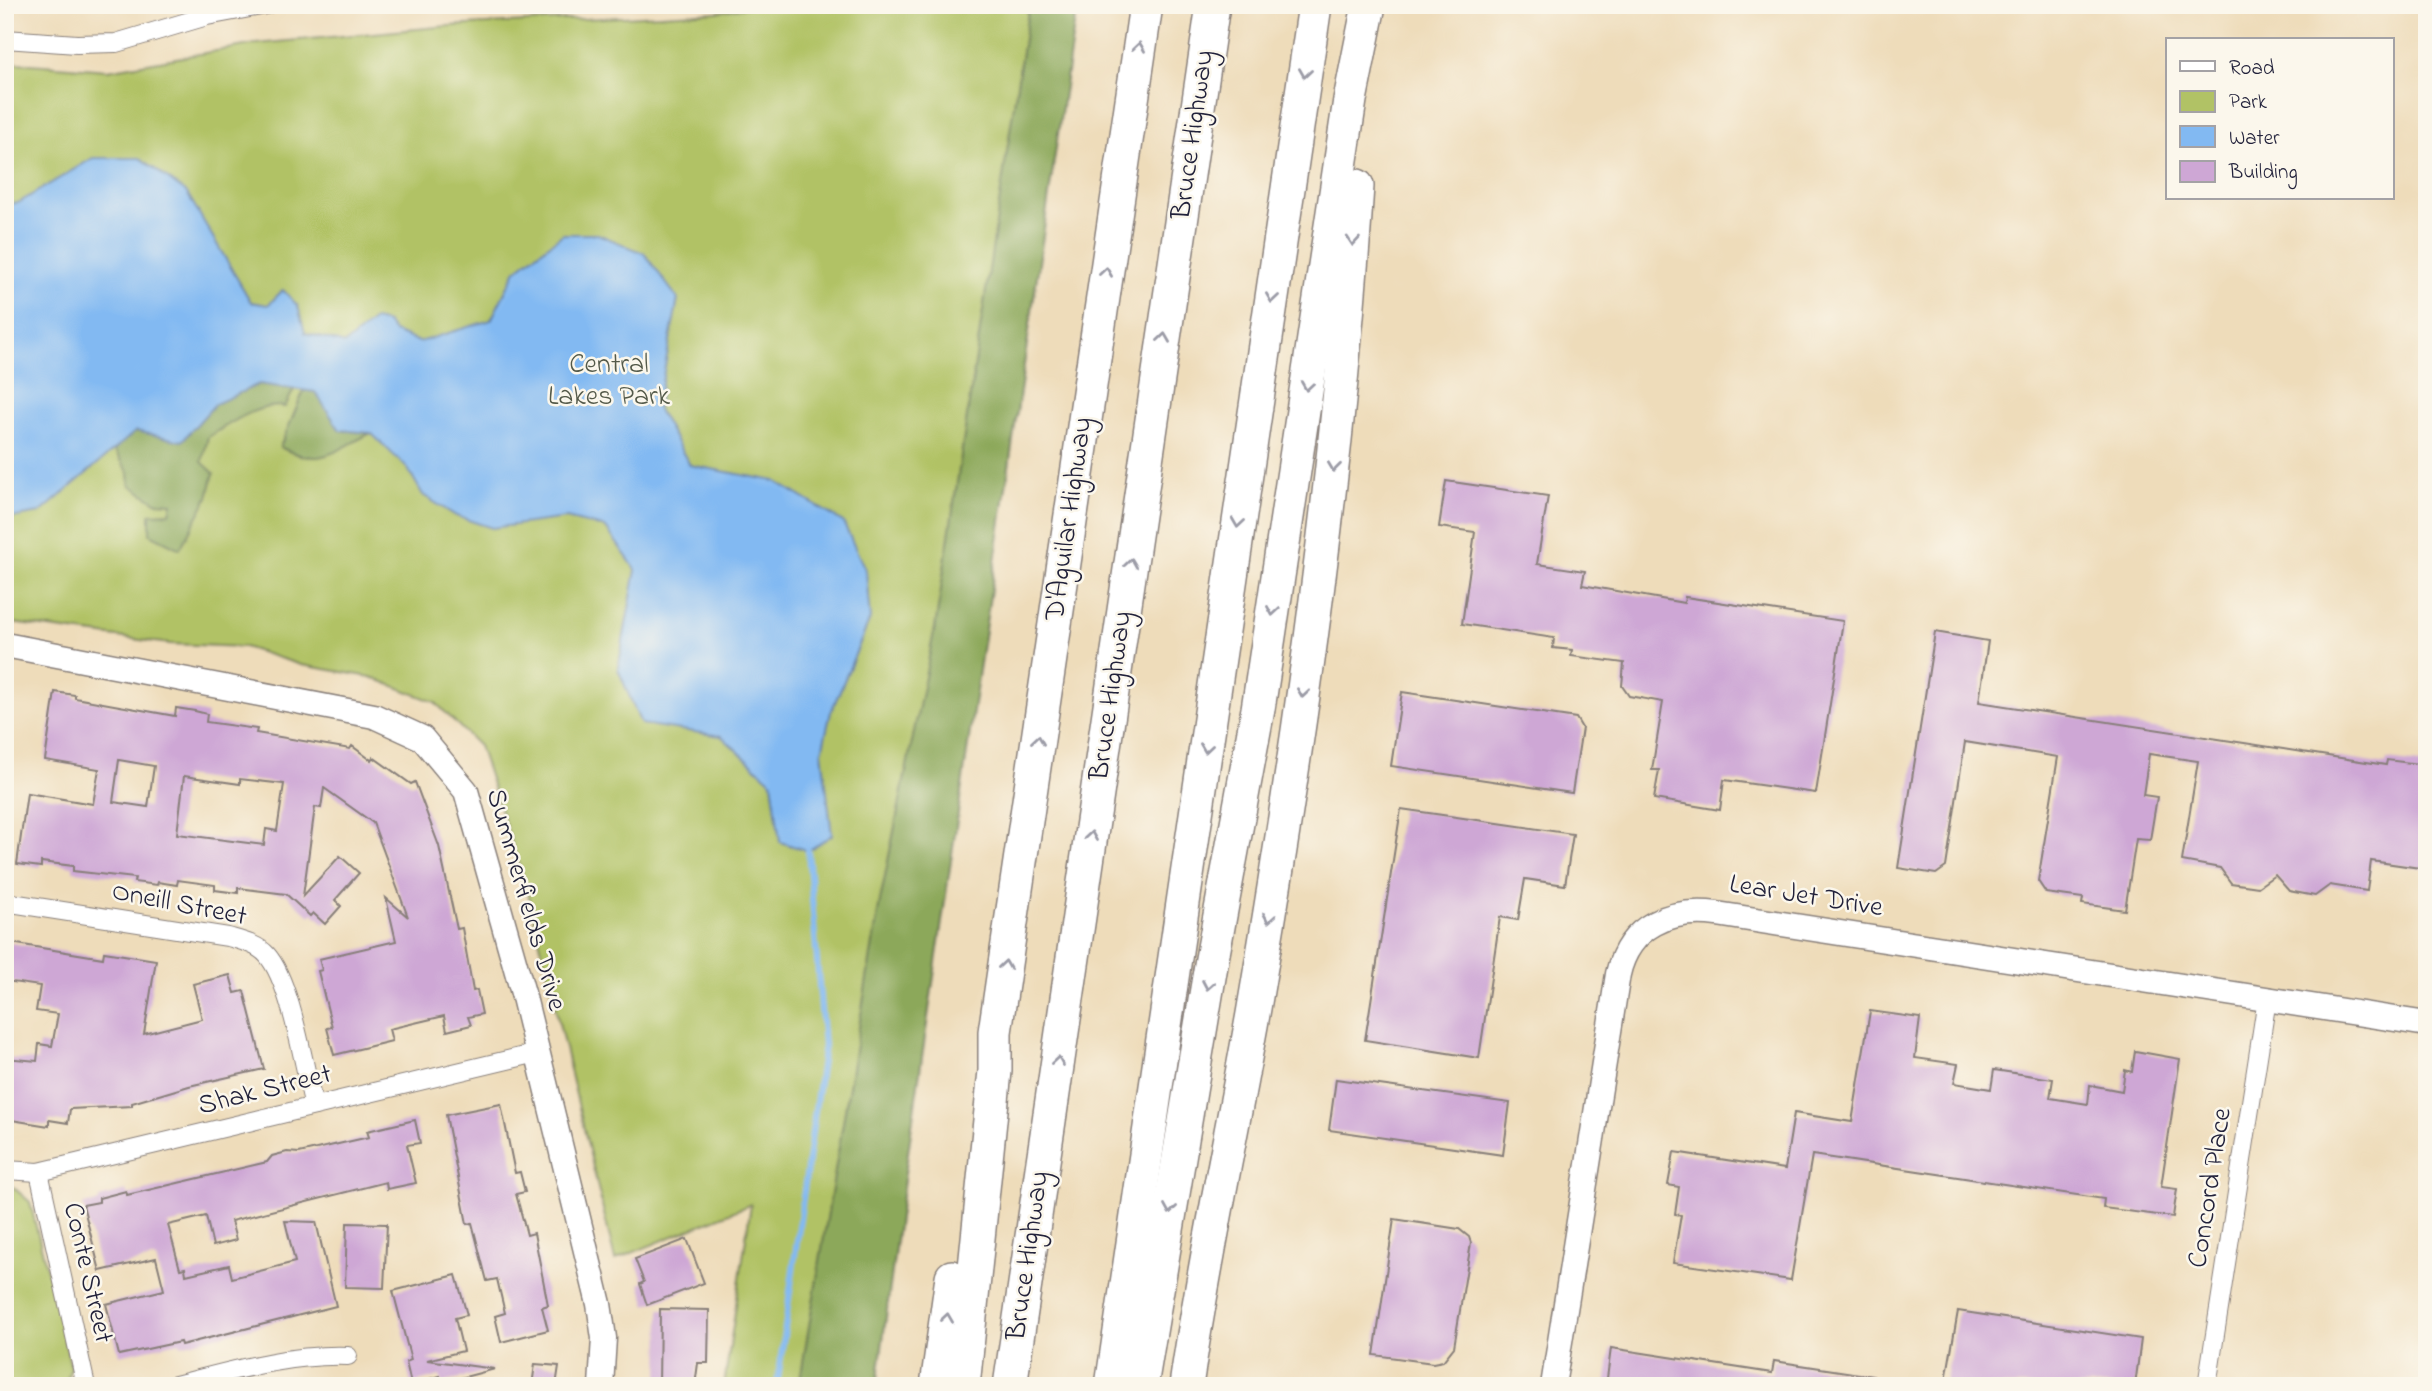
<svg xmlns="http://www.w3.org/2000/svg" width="2432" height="1391" font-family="'Indie Flower',sans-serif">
<rect width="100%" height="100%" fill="#fbf7ec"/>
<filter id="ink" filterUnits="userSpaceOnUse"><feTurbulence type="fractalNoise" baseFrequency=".0143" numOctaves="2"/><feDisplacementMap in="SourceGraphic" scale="14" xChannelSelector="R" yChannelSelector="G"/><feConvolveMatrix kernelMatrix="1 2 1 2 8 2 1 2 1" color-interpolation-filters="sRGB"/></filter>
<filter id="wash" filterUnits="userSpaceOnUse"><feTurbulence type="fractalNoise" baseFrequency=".00686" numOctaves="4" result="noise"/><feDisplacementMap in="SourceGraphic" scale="28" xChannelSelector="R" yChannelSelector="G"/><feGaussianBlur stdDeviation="1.57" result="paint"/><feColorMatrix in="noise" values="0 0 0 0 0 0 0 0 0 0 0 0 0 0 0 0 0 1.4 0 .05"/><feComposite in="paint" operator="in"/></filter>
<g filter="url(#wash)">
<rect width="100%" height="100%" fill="#eedcba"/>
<g fill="#b1c265" stroke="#6a7250" stroke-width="2">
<path d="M759,5H1039L820,1386H724L751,1204L615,1260L528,892L479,746L435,702L371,677L301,665L244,647L170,644L5,622V62L108,70L256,44L449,26L717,12Z"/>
<path d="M5,1186L13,1187L30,1202L71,1367L65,1386H5Z"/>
</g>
<g fill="#8ca85a" stroke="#57654a" stroke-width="2">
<path d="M1029,5H1077L904,1180L877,1386H799L880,901L936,622Z"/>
<path d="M259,384L294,389L285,407C259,402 230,424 208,437L202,462L214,473L208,497L180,549L150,534V514L170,513L172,503L156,502L130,485L129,473L114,449L136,431L182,441L215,404Z"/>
<path d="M304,390L316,392L340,430L371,433C334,451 321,469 280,447Z"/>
</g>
<path fill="#82b9f2" stroke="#526e96" stroke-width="2" d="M93,158H140L187,193L251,302L268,305L283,290L298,306L305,333L345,344L374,320L387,323L394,332L419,342L491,320L516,270L563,234H598L644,253L678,299L657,408L690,465L775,481L843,522L866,571L870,619L831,712L822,751L832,835L808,851L780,842L772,782L721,736L641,724L618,669L636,570L606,528L566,518L492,528L456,516L423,495L408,469L371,433L340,430L315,392L259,384L215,404L182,441L136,431L40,513L5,519V204L18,203Z"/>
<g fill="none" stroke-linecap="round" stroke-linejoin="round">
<path stroke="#82b9f2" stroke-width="6" d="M777,1386L824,1045L808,851"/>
</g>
<g id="blocks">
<g fill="#cea7d5" fill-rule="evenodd">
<path d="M1446,481L1548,496L1537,564L1585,571L1582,585L1684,603L1685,597L1843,621L1816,793L1724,780L1720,810L1654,799L1659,770H1652L1663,702L1629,696L1622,686L1624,663L1571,656L1572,650L1553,648L1554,638L1462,624L1475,532L1439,527Z"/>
<path d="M1935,632L1988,641L1979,702L2386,765L2387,760L2427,765V869L2371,861L2367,891L2330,885L2315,896L2289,891L2275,875L2258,887L2231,883L2220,868L2182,861L2198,761L2149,754L2143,795L2157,797L2150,840L2136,839L2125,910L2082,904L2083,898L2046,893L2038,881L2058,757L1965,742L1946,867L1936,874L1898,868Z"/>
<path d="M55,692L75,695V698L175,716L176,708L195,711L207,714L206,722L257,729L256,733L350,749L352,746L371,760L373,757L411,784L415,782L439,846L457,929L462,928L473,991L477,990L482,1014L468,1017L471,1025L447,1031L444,1016L389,1029L392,1041L334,1055L327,1028L332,1027L318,971L322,970L319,959L396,941L386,898L408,917L373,823L324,788L321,808L315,807L303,896L340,856L359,873L335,900L341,906L325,924L313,913L310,916L286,894L238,888V893L215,890V885L178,880L177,885L158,882L157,885L134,882L135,878L73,871V866L41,862V867L17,864L27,793L93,804L99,769L45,760ZM119,760L154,766L148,807L113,802ZM184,776L240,784V779L284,784L277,831L266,829L264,845L177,834Z"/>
<path d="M1402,692L1576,718L1582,728L1572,793L1391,766Z"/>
<path d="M1401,809L1573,834L1565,885L1525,879L1518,920L1500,917L1479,1058L1365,1040Z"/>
<path d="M11,943L103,958L104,952L156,960L144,1034L202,1019L193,984L230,975L235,993L244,991L264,1069L189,1086L132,1103V1106L70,1109L68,1123L49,1120V1126L5,1119V1058L37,1061L39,1044L52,1046L58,1014L36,1011L40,986L5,981V945L10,946Z"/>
<path d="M1870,1011L1920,1018L1915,1058L1958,1064L1954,1083L1991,1089L1994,1070L2053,1079L2050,1098L2088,1104L2090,1085L2122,1091L2125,1070L2132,1072L2135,1051L2180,1059L2161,1187L2177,1189L2173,1217L2103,1208L2104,1199L1812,1155L1791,1280L1673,1263L1681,1215L1675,1214L1679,1187L1668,1185L1674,1152L1785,1169L1794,1113L1852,1122Z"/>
<path d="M1336,1079L1510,1103L1503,1155L1329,1130Z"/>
<path d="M501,1104L515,1173L520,1172L525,1192L516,1194L527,1235L534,1233L548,1305L542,1307L548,1330L501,1342L495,1316L505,1313L497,1279L487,1281L472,1223L467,1224L446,1115Z"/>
<path d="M415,1120L420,1143L407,1145L416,1183L387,1189L386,1182L231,1221L236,1240L213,1246L206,1216L168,1225L180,1269L185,1268L186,1275L229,1265L232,1278L295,1262L285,1221L316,1222L336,1306L181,1345L180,1342L119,1355L106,1304L164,1290L156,1258L100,1271L83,1205L99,1202V1198L126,1191L127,1195L267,1162L272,1156L287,1152L299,1153L369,1137L367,1131Z"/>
<path d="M1394,1219L1459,1229L1469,1237L1471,1243L1454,1347L1443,1361L1433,1363L1374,1355Z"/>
<path d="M347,1223L387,1224L384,1288L345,1287Z"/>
<path d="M687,1239L704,1283L647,1305L640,1284L644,1282L635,1259Z"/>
<path d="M456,1275L467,1315L455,1318L463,1351L427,1360L495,1369L442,1383L440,1376L411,1384L406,1362L411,1360L393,1291Z"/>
<path d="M660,1309L709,1310L708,1363H698L695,1386H659Z"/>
<path d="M1958,1311L2141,1339L2135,1386H1945Z"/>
<path d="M1611,1348L1772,1373L1774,1361L1873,1376L1872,1386H1606Z"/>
<path d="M535,1364L559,1366L556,1386H532Z"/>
</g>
</g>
</g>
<g filter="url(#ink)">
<use href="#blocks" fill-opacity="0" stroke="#887f7a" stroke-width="2"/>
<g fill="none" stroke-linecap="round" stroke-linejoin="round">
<g stroke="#887f7a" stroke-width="20">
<g id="street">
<path d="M5,39L77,44L116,43L207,16L266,5"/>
<path d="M5,902L228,937C242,941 257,944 267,955C291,982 304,1068 314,1106"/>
<path d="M5,1170L39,1172L537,1053"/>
<path d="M39,1172L86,1386"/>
<path d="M172,1386C231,1371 287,1354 348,1356"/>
<path d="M2207,1386L2267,999"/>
</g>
</g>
<g stroke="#887f7a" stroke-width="27">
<g id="secondary">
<path d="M5,645L374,716L422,738L466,791L523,993L599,1304L604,1338L601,1386"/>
<path d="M1553,1386L1618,974C1629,925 1671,908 1717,914L2427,1024"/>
</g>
</g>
<g stroke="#887f7a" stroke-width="36">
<g id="highway">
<path d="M937,1386L952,1277"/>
<path d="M963,1386L995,1071V1032L1146,5"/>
<path d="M1010,1386L1213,5"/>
<path d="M1112,1386L1315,5"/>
<path d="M1141,1386L1212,959L1258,709L1350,100L1369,5"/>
<path d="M1186,1386C1204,1261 1231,1138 1253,1014C1300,739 1339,464 1357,186"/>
</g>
</g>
<use href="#street" stroke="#fff" stroke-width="18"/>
<use href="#secondary" stroke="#fff" stroke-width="24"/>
<use href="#highway" stroke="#fff" stroke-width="33"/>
</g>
<defs><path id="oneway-chevron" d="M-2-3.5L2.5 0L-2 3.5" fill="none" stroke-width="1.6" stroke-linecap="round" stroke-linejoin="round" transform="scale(1.75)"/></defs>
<g stroke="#9c9ca7">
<use href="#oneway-chevron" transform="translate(1139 47) rotate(-82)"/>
<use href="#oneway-chevron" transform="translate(1305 73) rotate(98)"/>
<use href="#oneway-chevron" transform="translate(1353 241) rotate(95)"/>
<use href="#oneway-chevron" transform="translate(1106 272) rotate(-82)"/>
<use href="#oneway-chevron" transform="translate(1272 298) rotate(98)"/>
<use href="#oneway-chevron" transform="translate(1164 338) rotate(-82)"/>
<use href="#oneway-chevron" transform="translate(1307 386) rotate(98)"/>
<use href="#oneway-chevron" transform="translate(1334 467) rotate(97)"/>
<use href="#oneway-chevron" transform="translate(1238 523) rotate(98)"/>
<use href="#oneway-chevron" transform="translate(1131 563) rotate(-82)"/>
<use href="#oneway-chevron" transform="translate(1273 611) rotate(99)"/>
<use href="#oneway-chevron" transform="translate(1303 693) rotate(98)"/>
<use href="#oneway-chevron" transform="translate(1038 740) rotate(-82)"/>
<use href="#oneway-chevron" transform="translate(1206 748) rotate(98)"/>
<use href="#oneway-chevron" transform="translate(1091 836) rotate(-81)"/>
<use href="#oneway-chevron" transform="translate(1269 918) rotate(100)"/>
<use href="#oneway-chevron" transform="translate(1005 965) rotate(-82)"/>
<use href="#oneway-chevron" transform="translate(1208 985) rotate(100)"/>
<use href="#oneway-chevron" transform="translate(1058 1061) rotate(-81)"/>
<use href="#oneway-chevron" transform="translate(1170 1209) rotate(99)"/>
<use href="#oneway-chevron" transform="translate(947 1318) rotate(-82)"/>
</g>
</g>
<g text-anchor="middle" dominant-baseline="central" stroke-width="5" stroke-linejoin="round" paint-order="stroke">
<g font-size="28" fill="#22223b" stroke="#fbf7ec">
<text transform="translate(1194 135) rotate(-82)">Bruce Highway</text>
<text transform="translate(1070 519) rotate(-82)">D'Aguilar Highway</text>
<text transform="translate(1112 696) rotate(-82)">Bruce Highway</text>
<text transform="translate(1806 897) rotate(9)">Lear Jet Drive</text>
<text transform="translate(525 900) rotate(74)">Summerfields Drive</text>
<text transform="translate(179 905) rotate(11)">Oneill Street</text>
<text transform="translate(265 1091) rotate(-14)">Shak Street</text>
<text transform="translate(2211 1188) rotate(-81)">Concord Place</text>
<text transform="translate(1029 1256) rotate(-82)">Bruce Highway</text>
<text transform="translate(87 1273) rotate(77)">Conte Street</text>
</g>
<g font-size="28" fill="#545a4a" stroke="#fbf7ec">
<text x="609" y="365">Central<tspan x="609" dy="32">Lakes Park</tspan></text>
</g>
</g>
<rect width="2432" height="1391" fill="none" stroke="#fbf7ec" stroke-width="28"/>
<rect x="2166" y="38" width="228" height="161" fill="#fbf7ec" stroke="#a4a2a5" stroke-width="2"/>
<rect x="2180" y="61" width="35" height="10" fill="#ffffff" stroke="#a4a2a5" stroke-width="2"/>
<text x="2229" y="74" font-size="21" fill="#22223b">Road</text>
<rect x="2180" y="91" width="35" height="21" fill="#b1c265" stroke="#a4a2a5" stroke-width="2"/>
<text x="2229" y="108" font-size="21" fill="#22223b">Park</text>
<rect x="2180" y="126" width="35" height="21" fill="#82b9f2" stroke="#a4a2a5" stroke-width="2"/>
<text x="2229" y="144" font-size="21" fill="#22223b">Water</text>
<rect x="2180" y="161" width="35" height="21" fill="#cea7d5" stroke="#a4a2a5" stroke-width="2"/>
<text x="2229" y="178" font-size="21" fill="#22223b">Building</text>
</svg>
